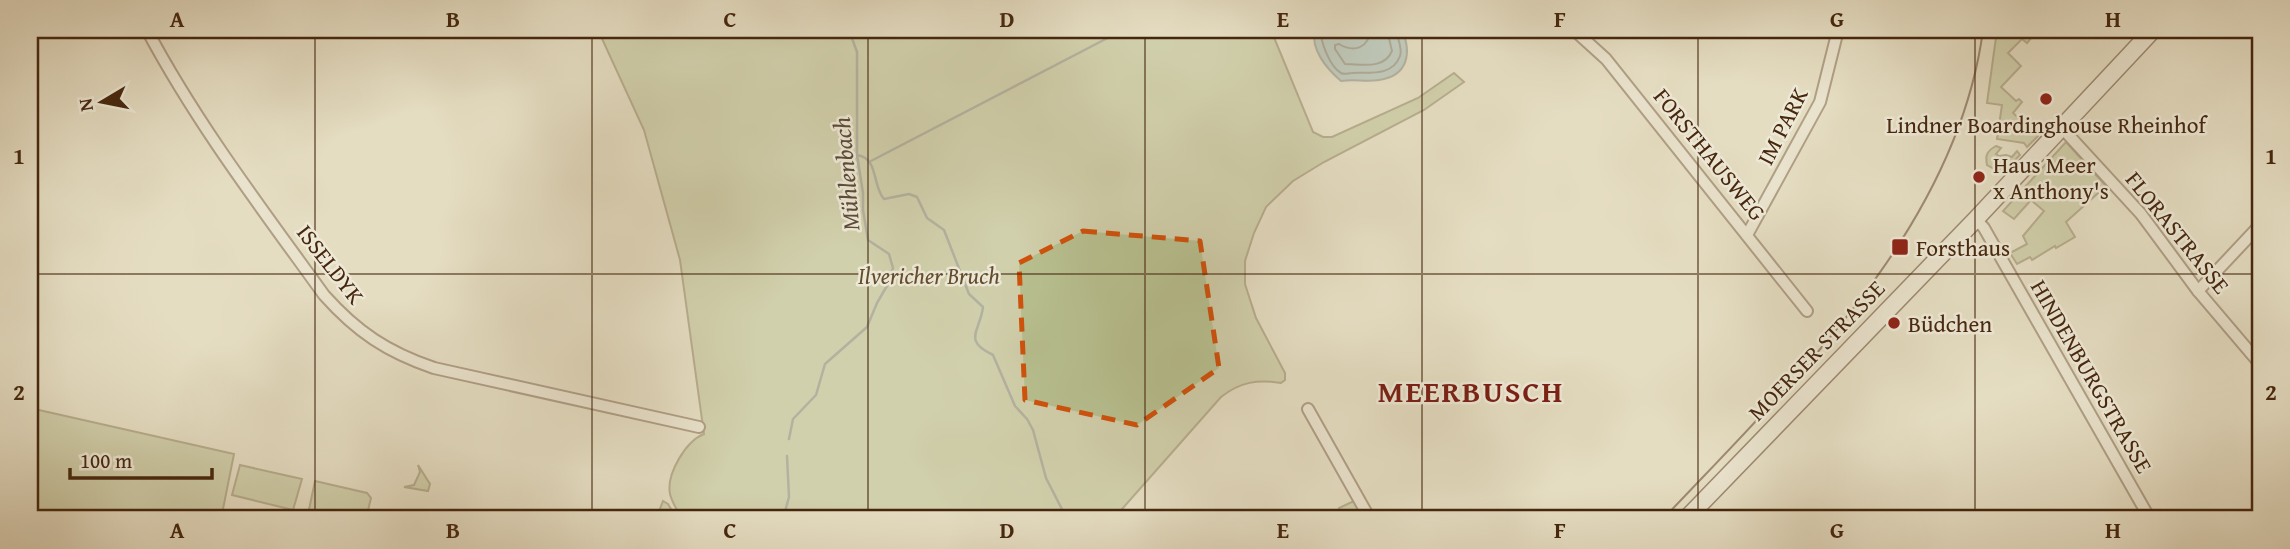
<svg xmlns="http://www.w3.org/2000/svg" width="2290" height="549" font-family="'Gentium Book Plus',serif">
<rect width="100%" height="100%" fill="#e5ddc2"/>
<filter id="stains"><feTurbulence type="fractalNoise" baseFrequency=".00286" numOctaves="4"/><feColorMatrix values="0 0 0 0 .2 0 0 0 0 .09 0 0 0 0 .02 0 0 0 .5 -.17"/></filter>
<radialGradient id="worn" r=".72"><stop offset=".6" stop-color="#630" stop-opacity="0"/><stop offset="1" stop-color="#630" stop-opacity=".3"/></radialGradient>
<g fill="#b8c090" stroke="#7f744f" stroke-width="2">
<path d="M598,30H1271L1313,132L1323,137H1332L1418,98L1454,73L1464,82L1424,110L1324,162L1293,181L1266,207L1254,233L1245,261V284L1256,318L1285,373V380L1281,383C1258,379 1240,382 1221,397L1122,509L1125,519H682C678,511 672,503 670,494C666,474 686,441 704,434L680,260L644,130Z"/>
<path d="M1997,30H2027L2033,36L2027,43L2022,39L2008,53L2021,66L2001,87L2016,101L2019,99L2022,102L2013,113L2038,136L2027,147L2024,143L1997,139L2002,105L1987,103Z"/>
<path d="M2066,142L2106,186L2066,222L2075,237L2056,248L2055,246L2032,260L2030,257L2017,264L2010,253L2027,244L2023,236L2044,211L2031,200L2014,219L2003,211Z"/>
<path d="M1996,146L2001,148L1996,154L1999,156L2006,155L2012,157L2017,151L2020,155L2010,165L1996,170L1987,165C1985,155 1987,151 1996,146Z"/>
<path d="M30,408L234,454L221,519H30Z"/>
<path d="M240,465L302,479L293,510L232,495Z"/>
<path d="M418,465L430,484L428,491L404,487L414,485L420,472Z"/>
<path d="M315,481L367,493L371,498L366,519H307Z"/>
<path d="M1356,500L1367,519H1343L1339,508Z"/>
<path d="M663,501L668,504L677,519H656Z"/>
</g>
<path fill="#98babb" stroke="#777f76" stroke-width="2" d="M1315,30H1343L1353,34L1359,30H1402C1412,53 1408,76 1379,80C1366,82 1354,79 1341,81C1327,69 1310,49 1315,30Z"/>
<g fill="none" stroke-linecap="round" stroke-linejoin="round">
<g stroke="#6f7064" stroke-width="2">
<path d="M1321,30C1320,41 1330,67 1341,73C1345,75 1348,73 1352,73C1369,72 1392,77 1400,56C1403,48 1397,38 1396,30"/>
<path d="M1370,30C1369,48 1354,53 1339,44L1335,45V49L1345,64C1361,64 1384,70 1392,51L1387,30"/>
</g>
<g stroke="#777f76" stroke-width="2.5">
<path d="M857,155C879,158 872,186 884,199L909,194L917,197L927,218L944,230L969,294L983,307C980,332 962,340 993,355L1015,406L1027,419L1033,430L1046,478L1067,519"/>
<path d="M869,162L1123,30"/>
<path d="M789,439L793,419L816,395L825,364L867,327L877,303L888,284L893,268L889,254L868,240L863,210V193L857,155V52L849,30"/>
<path d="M783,519L789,497L787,456"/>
</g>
<g stroke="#6e543b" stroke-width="14">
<g id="street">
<path d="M147,30C197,124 262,209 324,295C357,332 387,352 434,368L699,427"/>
<path d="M1574,30L1606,59L1807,311"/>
<path d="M2062,128L2141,214L2198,291L2260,364"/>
<path d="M1976,219L1984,228L2150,519"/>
<path d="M1747,235L1820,102L1838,30"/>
<path d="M2198,291L2260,225"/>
<path d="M1308,409L1370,519"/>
</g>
</g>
<g stroke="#46270e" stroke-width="19">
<path id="secondary" d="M1686,519L1976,219L2153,30"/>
</g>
<use href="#street" stroke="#eee9d7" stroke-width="10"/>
<use href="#secondary" stroke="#eee9d7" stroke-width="16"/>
<path stroke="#46270e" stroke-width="2" d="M1663,519C1793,381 1957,228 1983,30"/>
</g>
<path d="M0 0H2290V549H0ZM1083,231L1200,241L1219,368L1137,425L1025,400L1019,263Z" fill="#e5ddc2" fill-opacity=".55" fill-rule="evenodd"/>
<path fill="none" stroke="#d0520c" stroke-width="5" stroke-dasharray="14 9" stroke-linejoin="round" d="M1083,231L1200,241L1219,368L1137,425L1025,400L1019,263Z"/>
<path fill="none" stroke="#46270e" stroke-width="2" stroke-opacity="0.55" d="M315,30V519M592,30V519M868,30V519M1145,30V519M1422,30V519M1698,30V519M1975,30V519M30,274H2260"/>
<g fill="#8f2418" stroke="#eee9d7" stroke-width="2.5">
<circle cx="2046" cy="99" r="7"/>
<circle cx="1979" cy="177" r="7"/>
<rect x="1891" y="238" width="18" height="18" rx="3.5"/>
<circle cx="1894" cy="323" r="7"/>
</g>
<g text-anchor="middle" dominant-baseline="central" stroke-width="5" stroke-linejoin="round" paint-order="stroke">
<g font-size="23" fill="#46270e" stroke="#eee9d7" text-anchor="start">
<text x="2046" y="124" text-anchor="middle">Lindner Boardinghouse Rheinhof</text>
<text x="1993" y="164">Haus Meer<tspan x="1993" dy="26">x Anthony's</tspan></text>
<text x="1916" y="247">Forsthaus</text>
<text x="1908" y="323">Büdchen</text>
</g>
<g font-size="23" fill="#46270e" stroke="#eee9d7">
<text transform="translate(1782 126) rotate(-63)">IM PARK</text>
<text transform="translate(1710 154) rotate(51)">FORSTHAUSWEG</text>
<text transform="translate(2178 232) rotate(51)">FLORASTRASSE</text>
<text transform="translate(331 264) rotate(52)">ISSELDYK</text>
<text transform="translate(1816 350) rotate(-46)">MOERSER STRASSE</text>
<text transform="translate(2092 376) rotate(60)">HINDENBURGSTRASSE</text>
</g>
<g font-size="23" font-style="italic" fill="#624d2e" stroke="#eee9d7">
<text x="929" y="275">Ilvericher Bruch</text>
</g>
<g font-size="24" font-style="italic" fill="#5a4c39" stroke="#eee9d7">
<text transform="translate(846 174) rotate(-95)">Mühlenbach</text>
</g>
<g font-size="30" font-weight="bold" letter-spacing="2" fill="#7a1f14" stroke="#eee9d7">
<text x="1471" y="391">MEERBUSCH</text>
</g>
</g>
<rect width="2290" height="549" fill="none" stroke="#e5ddc2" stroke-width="77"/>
<g transform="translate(102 102) rotate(260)" stroke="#eee9d7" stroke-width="5" paint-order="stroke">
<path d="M0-5L12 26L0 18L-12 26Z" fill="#46270e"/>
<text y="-10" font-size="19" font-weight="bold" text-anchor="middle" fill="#46270e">N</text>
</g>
<path d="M70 468v10h142v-10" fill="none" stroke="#46270e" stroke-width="3.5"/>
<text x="80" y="468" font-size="21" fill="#46270e" stroke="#eee9d7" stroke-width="5" paint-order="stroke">100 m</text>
<rect x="38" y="38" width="2214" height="472" fill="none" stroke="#46270e" stroke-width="2.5"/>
<g font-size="23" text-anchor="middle" font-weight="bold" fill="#46270e">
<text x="177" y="27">A</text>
<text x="453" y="27">B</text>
<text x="730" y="27">C</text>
<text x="1007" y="27">D</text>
<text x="1283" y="27">E</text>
<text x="1560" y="27">F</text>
<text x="1837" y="27">G</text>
<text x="2113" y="27">H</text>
<text x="19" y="164">1</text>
<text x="2271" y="164">1</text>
<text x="19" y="400">2</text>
<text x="2271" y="400">2</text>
<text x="177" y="538">A</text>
<text x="453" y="538">B</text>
<text x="730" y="538">C</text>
<text x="1007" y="538">D</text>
<text x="1283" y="538">E</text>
<text x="1560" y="538">F</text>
<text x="1837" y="538">G</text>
<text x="2113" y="538">H</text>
</g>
<rect width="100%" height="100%" filter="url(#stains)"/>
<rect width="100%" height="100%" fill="url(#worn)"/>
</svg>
